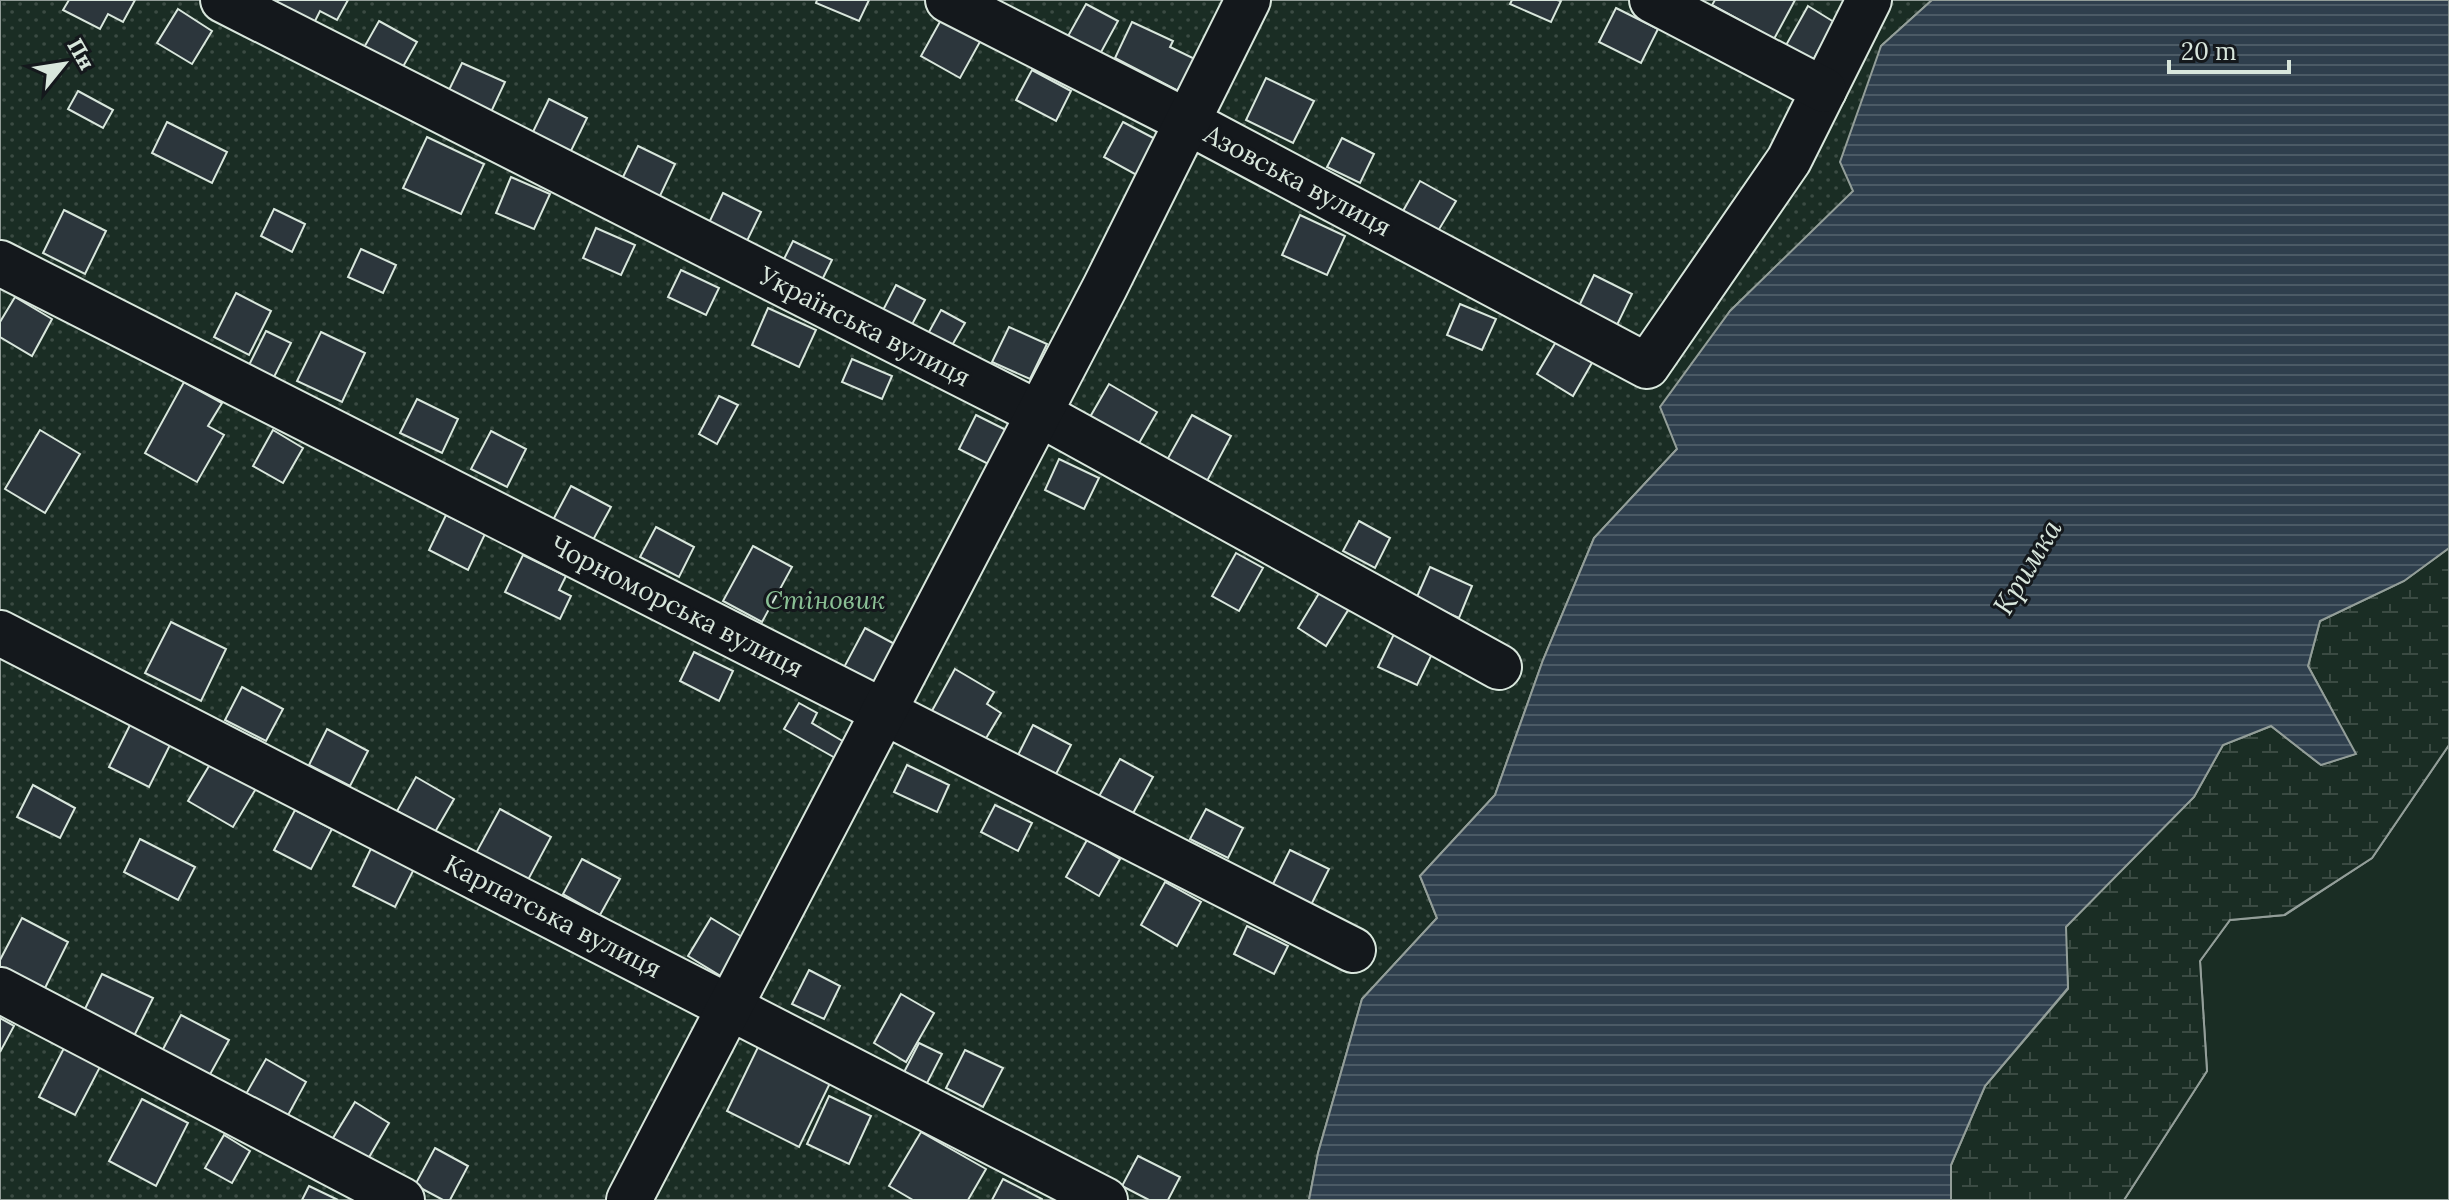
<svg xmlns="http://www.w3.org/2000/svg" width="2449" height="1200" font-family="Lora,serif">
<defs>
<pattern id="wetland-marsh" width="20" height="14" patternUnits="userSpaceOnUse" patternTransform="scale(2)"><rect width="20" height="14" fill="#1a2d24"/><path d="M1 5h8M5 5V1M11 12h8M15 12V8" fill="none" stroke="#3b4b43"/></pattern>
<pattern id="garden-dots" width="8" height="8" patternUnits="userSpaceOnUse" patternTransform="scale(2)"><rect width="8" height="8" fill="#1a2d24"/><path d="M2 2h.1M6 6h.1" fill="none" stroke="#3b4b43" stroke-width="1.8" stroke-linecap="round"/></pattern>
<pattern id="water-rules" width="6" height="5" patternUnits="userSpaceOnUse" patternTransform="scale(2)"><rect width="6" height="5" fill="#2f3f4d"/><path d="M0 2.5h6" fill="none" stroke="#4c5b66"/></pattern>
</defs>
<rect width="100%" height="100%" fill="#14181c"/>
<path fill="#1a2d24" stroke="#939e99" stroke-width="2" d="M2449,745V1200H2124L2207,1071L2200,961L2230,920L2285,915L2372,858Z"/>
<path fill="url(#wetland-marsh)" stroke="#939e99" stroke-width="2" d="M2449,548V745L2372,858L2284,915L2230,920L2200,961L2207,1071L2124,1200H1951V1165L1985,1086L2068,989L2065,927L2194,797L2223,745L2271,726L2321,765L2355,754L2308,666L2320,621L2404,581Z"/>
<path fill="url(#garden-dots)" stroke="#939e99" stroke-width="2" d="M0,0H1932L1881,46L1854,191L1730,311L1677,449L1594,538L1543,660L1495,795L1420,876L1437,918L1362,999L1318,1153L1309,1200H0Z"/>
<path fill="url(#water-rules)" stroke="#939e99" stroke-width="2" d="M1932,0H2449V548L2404,581L2320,621L2308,666L2356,754L2321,765L2271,726L2223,745L2194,797L2066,927L2068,988L1985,1086L1951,1165V1200H1309L1318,1153L1362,999L1437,918L1420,876L1495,795L1543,660L1594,538L1677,449L1660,407L1730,311L1853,191L1840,162L1881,46Z"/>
<g fill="#2c363c" stroke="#d8e6dc" stroke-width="2">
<path d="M69,0H135L123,22L108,14L100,29L63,10Z"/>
<path d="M278,0H348L337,20L320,11L311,29L273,9Z"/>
<path d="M817,0H869L859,21L816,3Z"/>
<path d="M1512,0H1557L1561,1L1551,22L1510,4Z"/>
<path d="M1715,0H1795L1774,39L1712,5Z"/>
<path d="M1086,4L1118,21L1100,54L1068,36Z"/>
<path d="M1808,6L1834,22L1812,62L1785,47Z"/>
<path d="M1616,8L1658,29L1641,63L1599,42Z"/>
<path d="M178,9L212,31L192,64L157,43Z"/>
<path d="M942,18L981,40L960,78L921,56Z"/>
<path d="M379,21L417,42L400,72L362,51Z"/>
<path d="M1132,22L1173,41L1170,47L1201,62L1186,95L1115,58Z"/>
<path d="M462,63L505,82L491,112L448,92Z"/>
<path d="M1032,70L1071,91L1056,121L1016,100Z"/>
<path d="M1266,78L1314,101L1293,143L1246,120Z"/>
<path d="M78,91L113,110L103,128L68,109Z"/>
<path d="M549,99L587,118L567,159L529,140Z"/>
<path d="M167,122L227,152L212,183L152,153Z"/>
<path d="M1123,122L1161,142L1142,178L1104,157Z"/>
<path d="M427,137L484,164L461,214L403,188Z"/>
<path d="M1342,138L1374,154L1360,183L1327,167Z"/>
<path d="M638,146L675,164L659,198L622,179Z"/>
<path d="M511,177L550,194L534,229L496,213Z"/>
<path d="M1420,181L1456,201L1438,231L1403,211Z"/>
<path d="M723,193L761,212L745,245L707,227Z"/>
<path d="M274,209L305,224L292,252L261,236Z"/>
<path d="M64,210L106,231L85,274L43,253Z"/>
<path d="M1300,215L1345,236L1327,275L1282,255Z"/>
<path d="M596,228L635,245L621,275L583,258Z"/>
<path d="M793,241L832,260L820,284L781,265Z"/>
<path d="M361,249L396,265L383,293L348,277Z"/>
<path d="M681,270L719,288L706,315L668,297Z"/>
<path d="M1594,275L1632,294L1617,325L1579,306Z"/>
<path d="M896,285L925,300L908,332L879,318Z"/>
<path d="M236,293L271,311L249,355L214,337Z"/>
<path d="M15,297L52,319L32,356L0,337V322Z"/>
<path d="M1460,304L1496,319L1482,350L1447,335Z"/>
<path d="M768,308L816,330L799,367L752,345Z"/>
<path d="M941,310L965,323L947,354L924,341Z"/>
<path d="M1009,327L1047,344L1030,379L992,362Z"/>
<path d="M266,331L291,343L274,377L249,365Z"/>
<path d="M321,332L365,353L342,402L297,381Z"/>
<path d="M1557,340L1593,361L1573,396L1537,374Z"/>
<path d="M852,359L892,376L882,399L842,382Z"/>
<path d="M184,382L222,403L208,426L224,435L197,482L145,453Z"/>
<path d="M1109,384L1157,412L1138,445L1090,417Z"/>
<path d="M719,396L738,405L717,444L699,434Z"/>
<path d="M417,399L458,419L442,453L400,433Z"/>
<path d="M976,415L1014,434L996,468L959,449Z"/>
<path d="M1192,415L1231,436L1207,481L1167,460Z"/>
<path d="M40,430L80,454L45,513L5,489Z"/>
<path d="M273,430L303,448L283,483L253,466Z"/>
<path d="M491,431L526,449L507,487L471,469Z"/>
<path d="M1059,459L1099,478L1084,509L1045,490Z"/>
<path d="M571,486L611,507L593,540L553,520Z"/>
<path d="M446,515L485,534L468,570L429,550Z"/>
<path d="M1359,521L1390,538L1375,568L1343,551Z"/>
<path d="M656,527L694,547L679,577L640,557Z"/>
<path d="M753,546L792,567L762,622L723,601Z"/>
<path d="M1236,553L1263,568L1239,611L1212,596Z"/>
<path d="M523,555L566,576L559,590L571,596L560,619L505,592Z"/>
<path d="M1430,567L1472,586L1459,618L1416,599Z"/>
<path d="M1321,590L1350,607L1326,646L1298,628Z"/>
<path d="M171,622L226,649L201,701L145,673Z"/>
<path d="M865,628L902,648L879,691L842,671Z"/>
<path d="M1395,632L1433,652L1417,685L1378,667Z"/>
<path d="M694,652L733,671L719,701L680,681Z"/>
<path d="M955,669L994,692L987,704L1001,713L982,745L928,718Z"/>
<path d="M242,687L283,709L266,741L225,720Z"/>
<path d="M799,703L817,713L812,723L846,743L837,759L784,729Z"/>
<path d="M131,723L171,743L149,787L109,767Z"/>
<path d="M1033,725L1071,745L1056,774L1018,755Z"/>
<path d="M327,729L368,751L350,786L309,765Z"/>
<path d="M1120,759L1153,777L1126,826L1093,807Z"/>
<path d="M212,761L257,787L233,827L188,801Z"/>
<path d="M907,765L949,785L937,812L894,792Z"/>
<path d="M416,777L454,799L435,832L397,811Z"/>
<path d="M33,785L75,808L60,838L17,817Z"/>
<path d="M995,805L1032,823L1018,851L981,832Z"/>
<path d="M500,809L551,837L522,891L470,864Z"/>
<path d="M1206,809L1243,828L1228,858L1190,839Z"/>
<path d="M295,810L332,829L311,869L274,850Z"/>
<path d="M378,834L421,855L395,907L353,886Z"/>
<path d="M140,839L195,867L178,900L124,872Z"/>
<path d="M1087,840L1120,859L1099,896L1066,877Z"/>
<path d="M1290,850L1329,869L1310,907L1271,888Z"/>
<path d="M582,859L620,879L600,915L563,894Z"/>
<path d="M1165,882L1201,902L1177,946L1141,925Z"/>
<path d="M22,918L68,942L43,992L0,970V960Z"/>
<path d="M711,918L747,940L724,978L688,956Z"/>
<path d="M1247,926L1288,946L1274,974L1234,954Z"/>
<path d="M809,970L840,986L824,1019L792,1004Z"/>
<path d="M102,974L153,998L132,1040L82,1015Z"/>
<path d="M901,994L934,1013L906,1062L874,1043Z"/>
<path d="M181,1015L229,1040L208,1078L161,1053Z"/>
<path d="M0,1018L14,1026L0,1052Z"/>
<path d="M760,1043L832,1079L799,1147L727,1111Z"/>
<path d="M919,1043L942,1054L924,1089L901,1078Z"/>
<path d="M64,1048L100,1067L75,1115L39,1097Z"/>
<path d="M965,1050L1003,1068L983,1107L946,1088Z"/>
<path d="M266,1059L306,1082L287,1117L246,1094Z"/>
<path d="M829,1096L871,1116L849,1164L807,1144Z"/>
<path d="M142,1099L188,1123L156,1186L109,1161Z"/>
<path d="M355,1102L389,1123L368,1159L333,1138Z"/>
<path d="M921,1132L986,1169L968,1200H913L889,1186Z"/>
<path d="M224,1135L250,1151L232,1183L205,1168Z"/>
<path d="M435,1148L468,1166L450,1200H443L415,1185Z"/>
<path d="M1138,1156L1180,1177L1168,1200H1149L1122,1186Z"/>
<path d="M1003,1179L1042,1199V1200H992Z"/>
<path d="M309,1186L338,1200H302Z"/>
</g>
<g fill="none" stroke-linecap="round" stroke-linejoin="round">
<g stroke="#d8e6dc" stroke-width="48">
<g id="minor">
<path d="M223,0L1038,413L1499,667"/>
<path d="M948,0L1186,121L1647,366L1789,160L1869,0"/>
<path d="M1652,0L1824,90"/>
<path d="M0,263L1353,950"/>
<path d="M0,633L1105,1200"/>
<path d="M0,990L402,1200"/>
<path d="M629,1200L1105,287L1248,0"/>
</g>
</g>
<use href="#minor" stroke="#14181c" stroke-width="44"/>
</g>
<g text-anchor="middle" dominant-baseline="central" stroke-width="6" stroke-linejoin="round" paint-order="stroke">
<g font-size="26" fill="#d8e6dc" stroke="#14181c">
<text transform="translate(1298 180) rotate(28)">Азовська вулиця</text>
<text transform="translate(865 326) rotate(27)">Українська вулиця</text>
<text transform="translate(677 606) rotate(27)">Чорноморська вулиця</text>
<text transform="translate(553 916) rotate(27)">Карпатська вулиця</text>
</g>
<g font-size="26" font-style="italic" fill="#8ac095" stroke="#14181c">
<text x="825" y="599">Стіновик</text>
</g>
<g font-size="28" font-style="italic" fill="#d8e6dc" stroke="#14181c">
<text transform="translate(2027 567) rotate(-59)">Кримка</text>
</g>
</g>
<g transform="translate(64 64) rotate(60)" stroke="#14181c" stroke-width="6" paint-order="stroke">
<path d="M0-6L14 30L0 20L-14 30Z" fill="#d8e6dc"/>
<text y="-12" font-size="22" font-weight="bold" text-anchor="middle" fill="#d8e6dc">Пн</text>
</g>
<path d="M2169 60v12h120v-12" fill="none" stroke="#d8e6dc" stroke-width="4"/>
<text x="2181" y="60" font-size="24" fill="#d8e6dc" stroke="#14181c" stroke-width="6" paint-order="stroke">20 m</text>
</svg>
